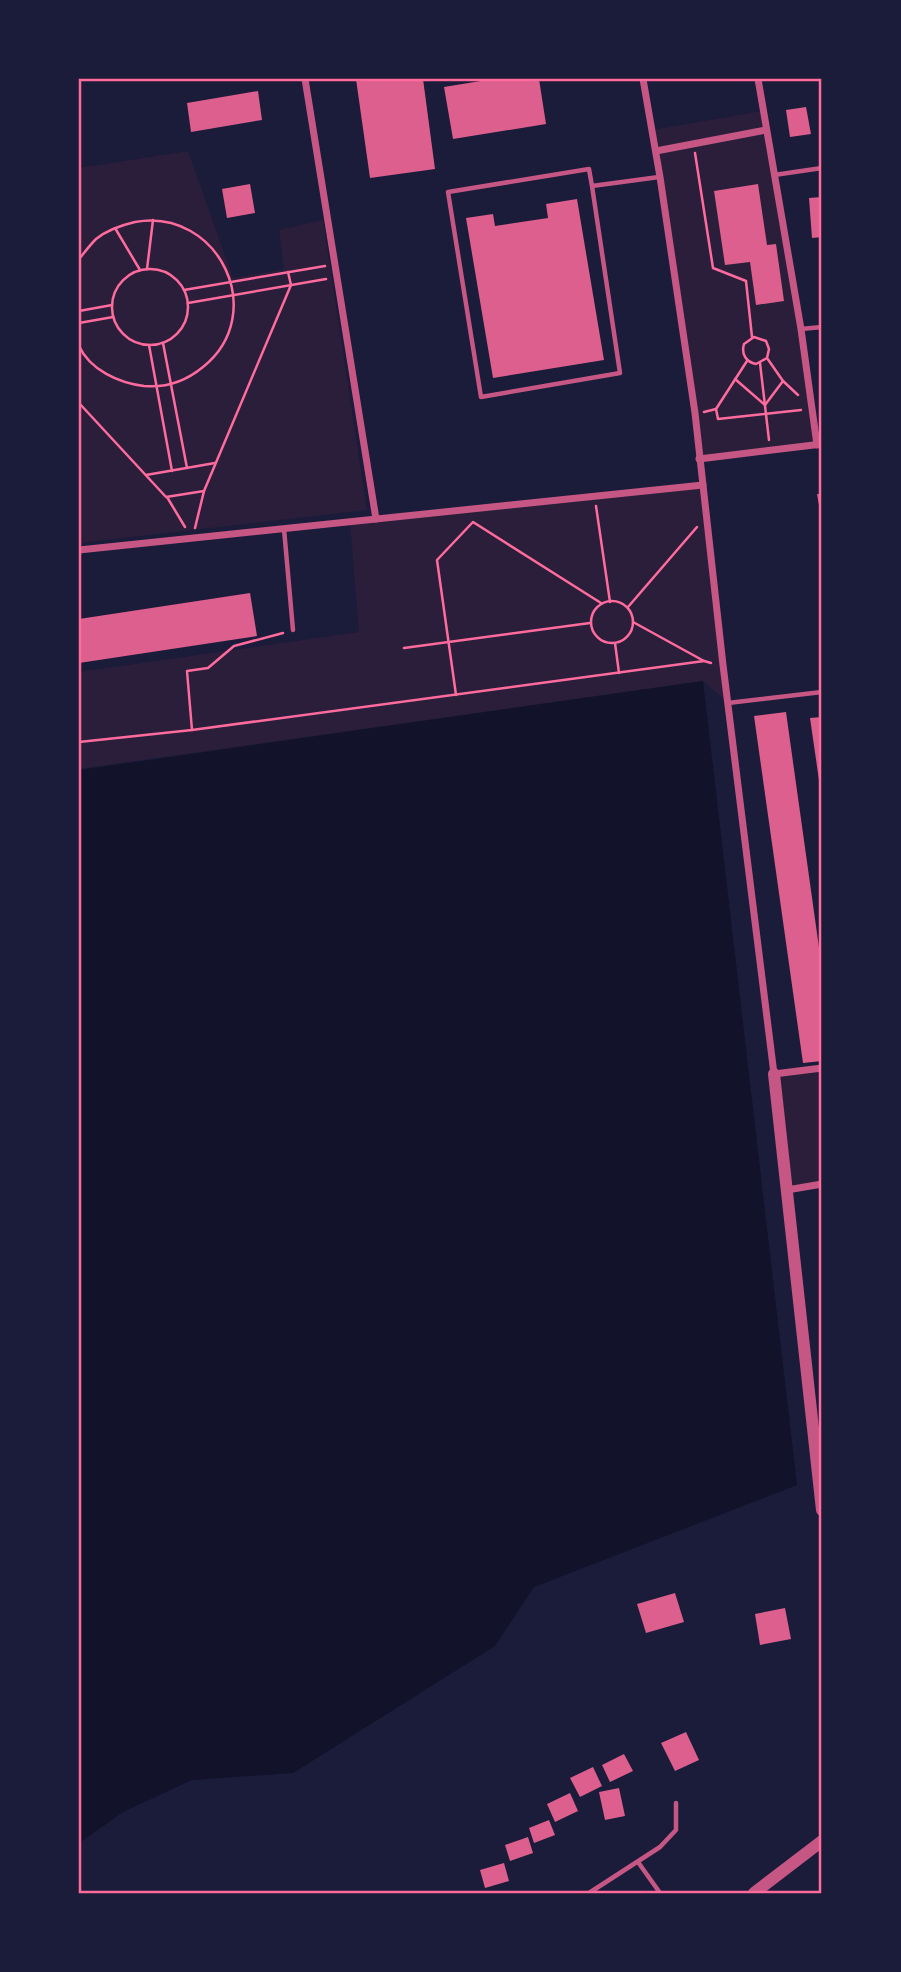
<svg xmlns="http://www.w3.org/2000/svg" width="901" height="1972" font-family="'Noto Sans',sans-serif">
<rect width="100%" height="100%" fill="#1b1b3a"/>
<g fill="#2a1e3b">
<path d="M762,111L817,445L699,459L652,130Z"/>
<path d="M188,151L233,278L284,269L279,230L323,220L367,510L79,543V168Z"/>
<path d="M703,485L728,703L703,681L79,769V672L359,632L350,522Z"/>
<path d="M822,1068V1184L787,1190L774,1074Z"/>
</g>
<path fill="#12122b" d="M703,681L797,1485L534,1587L495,1646L293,1773L192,1780L123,1812L79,1843V770Z"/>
<g fill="#dd5f8e">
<path d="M356,79H423L435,169L370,178Z"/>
<path d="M493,79H539L546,124L453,139L444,87Z"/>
<path d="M258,91L262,120L191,132L187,103Z"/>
<path d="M806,107L811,134L790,137L786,110Z"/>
<path d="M250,184L255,213L227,218L222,189Z"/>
<path d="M758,184L767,245L776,244L784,301L756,305L750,262L725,265L714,191Z"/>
<path d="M822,197V237L812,238L809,198Z"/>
<path d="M577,199L604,360L493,378L466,218L493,214L495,226L548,218L546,204Z"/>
<path d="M817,494H822V517H821Z"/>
<path d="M250,593L257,636L79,663V619Z"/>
<path d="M786,712L822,969V1061L803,1063L754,716Z"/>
<path d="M822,717V794H821L810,718Z"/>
<path d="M675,1593L684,1622L646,1633L637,1604Z"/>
<path d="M785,1608L791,1639L760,1645L755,1614Z"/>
<path d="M686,1732L699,1760L675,1771L661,1743Z"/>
<path d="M624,1754L633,1771L610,1782L602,1765Z"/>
<path d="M593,1767L602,1786L580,1797L570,1778Z"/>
<path d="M619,1788L625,1816L605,1820L599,1792Z"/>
<path d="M570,1793L578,1811L555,1822L547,1804Z"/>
<path d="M549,1820L555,1835L534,1843L529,1828Z"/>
<path d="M528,1837L533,1853L510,1861L505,1845Z"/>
<path d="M504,1863L509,1881L485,1888L480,1870Z"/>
</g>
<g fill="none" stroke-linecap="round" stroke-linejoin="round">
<g stroke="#ff6b9d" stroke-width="2.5">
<path d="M695,153L713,268L746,281L752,337"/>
<path d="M115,228L140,270"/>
<path d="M79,259C84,253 90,245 96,239C107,230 122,225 135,222C218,207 270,313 203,367C186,381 166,388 144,386C119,383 90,370 79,346"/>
<circle cx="150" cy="307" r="38"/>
<path d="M147,269L153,220"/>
<path d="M184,290L325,266"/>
<path d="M188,303L326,279"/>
<path d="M79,311L112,305"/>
<path d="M79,323L113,317"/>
<path d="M163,343L187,468"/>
<path d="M149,345L172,471"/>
<path d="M767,358L756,364C746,362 741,354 744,344L754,337L766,341L769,349L767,358L783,381L798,395"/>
<path d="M760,363L769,440"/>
<path d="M735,379L765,405L783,381"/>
<path d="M79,403L166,497L204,491L291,285L288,272"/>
<path d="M716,409L718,419L801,410"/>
<path d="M704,412L716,409L747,361"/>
<path d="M146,475L215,463"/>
<path d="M167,497L185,527"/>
<path d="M596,506L610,602"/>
<path d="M195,528L204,491"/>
<circle cx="612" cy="622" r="21"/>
<path d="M628,607L697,527"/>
<path d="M633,622L704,661L711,663"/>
<path d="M615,643L619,673"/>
<path d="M404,648L590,623"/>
<path d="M456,695L437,560L473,522L601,603"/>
<path d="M192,730L187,671L208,668L234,646L283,633"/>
<path d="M79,742L192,730L704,661"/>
</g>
<g stroke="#c65784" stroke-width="4.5">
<path d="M774,175L822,168"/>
<path d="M592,186L589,169L448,192L481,397L620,373L592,186L659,177"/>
<path d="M801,329L822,327"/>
<path d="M284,529L293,630"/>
<path d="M728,703L822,692"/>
<path d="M638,1862L660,1893"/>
<path d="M589,1893L660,1847L676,1830V1803"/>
</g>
<g stroke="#c65784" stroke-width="7">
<path d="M305,79L376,519"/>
<path d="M643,79L660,177L695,413L723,665L774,1074L822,1068"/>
<path d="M758,79L801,329L817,445"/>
<path d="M656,151L766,130"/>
<path d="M699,459L822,444"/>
<path d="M79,550L703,485"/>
<path d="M787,1190L822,1184"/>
</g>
<g stroke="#c65784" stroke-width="12">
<path d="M774,1074L822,1510"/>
<path d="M754,1893L822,1841"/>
</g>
</g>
<rect width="901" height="1972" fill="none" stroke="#1b1b3a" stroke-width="161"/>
<rect x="80" y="80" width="740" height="1812" fill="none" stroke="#ff6b9d" stroke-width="2.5"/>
</svg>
